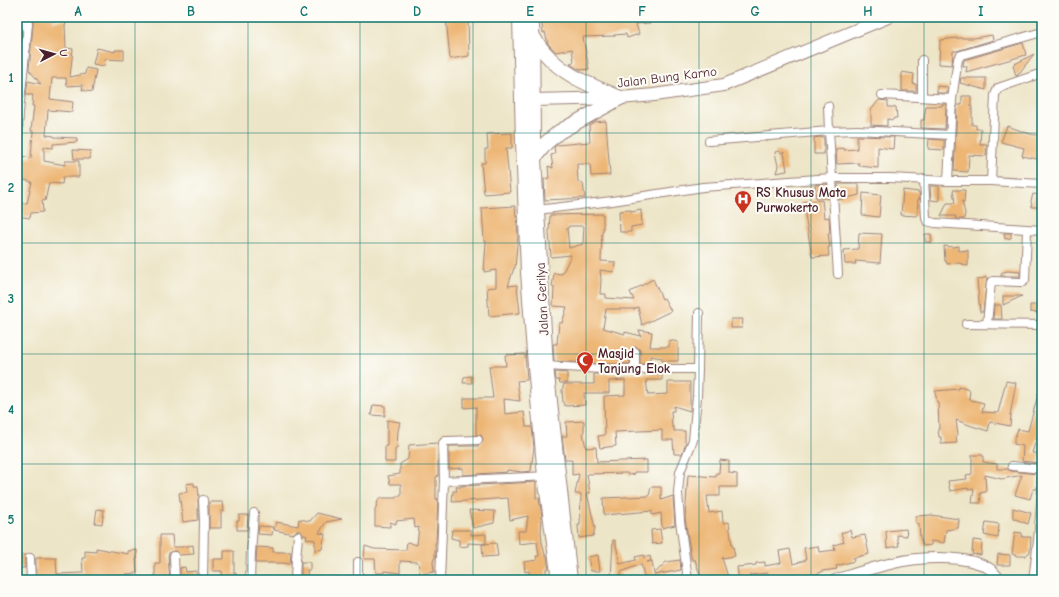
<svg xmlns="http://www.w3.org/2000/svg" width="1059" height="597" font-family="'Comic Neue',sans-serif">
<rect width="100%" height="100%" fill="#fdfcf7"/>
<filter id="ink" filterUnits="userSpaceOnUse"><feTurbulence type="fractalNoise" baseFrequency=".025" numOctaves="2"/><feDisplacementMap in="SourceGraphic" scale="8" xChannelSelector="R" yChannelSelector="G"/><feConvolveMatrix kernelMatrix="1 2 1 2 8 2 1 2 1" color-interpolation-filters="sRGB"/></filter>
<filter id="wash" filterUnits="userSpaceOnUse"><feTurbulence type="fractalNoise" baseFrequency=".012" numOctaves="4" result="noise"/><feDisplacementMap in="SourceGraphic" scale="16" xChannelSelector="R" yChannelSelector="G"/><feGaussianBlur stdDeviation="0.9" result="paint"/><feColorMatrix in="noise" values="0 0 0 0 0 0 0 0 0 0 0 0 0 0 0 0 0 1.4 0 .05"/><feComposite in="paint" operator="in"/></filter>
<g filter="url(#wash)">
<rect width="100%" height="100%" fill="#ede5c7"/>
<g id="blocks">
<g fill="#edb674" fill-rule="evenodd">
<path d="M33,17H53V21L67,20L65,25L66,48L73,49L70,77L85,74L86,68L96,70L92,92L82,90L83,85L67,86L66,78H52L50,99L73,102L72,112L48,110L46,135L54,136V137L77,138V142L53,144V148L44,147V161L65,165V161H79V177H63L62,184L49,183L45,201L42,200L43,212L31,213L30,218L17,216V203H27L32,182L17,178L20,157L21,156L31,158L33,131H31L34,106H32L33,95H26L28,81L41,84L29,70L33,25Z"/>
<path d="M454,17H468L469,56L450,59L446,18Z"/>
<path d="M541,17H649L650,23L636,24L639,34L627,38L626,34L614,35V36L583,37L589,69L580,70V68L578,69L570,64V63L574,62L572,49L556,52L548,44L545,32L543,33Z"/>
<path d="M17,30H22L21,42H17Z"/>
<path d="M992,35L993,40L960,50L957,51H953L952,65L939,64L940,40L957,38H974Z"/>
<path d="M1023,43L1026,55L966,72L967,66H963L964,60Z"/>
<path d="M97,48L115,52V50H124V60L105,59L104,66L93,64Z"/>
<path d="M1034,54L1017,76H1016L1013,65Z"/>
<path d="M902,72L914,74L913,84H916V91H902Z"/>
<path d="M961,78H986V90L960,83Z"/>
<path d="M937,86L948,87L947,93H937Z"/>
<path d="M962,96H971V107H972V125H976V129H981L980,144H987L986,156L969,155L968,172L954,171L957,105H962Z"/>
<path d="M879,100L888,101V107H896L897,118H894L893,120L887,119V126L871,125V110Z"/>
<path d="M942,104H946L945,129L921,128V120H924L926,106H942Z"/>
<path d="M606,121L610,175L591,176L590,164H577L578,182L583,183L585,198L545,200L544,179L549,178L548,166L553,168L551,155L555,154L554,147L557,145L590,142L589,125L594,122Z"/>
<path d="M1007,126L1030,134L1042,136V160L1022,156L1024,148L1001,142Z"/>
<path d="M512,133V148H506L510,192L484,194L481,163H485V149H488L487,134Z"/>
<path d="M857,136L894,137L893,149L878,147V168L859,166V163L837,164L836,149L844,148V150L857,149Z"/>
<path d="M820,137L824,138V154H814V138Z"/>
<path d="M929,139L944,140V150L928,149Z"/>
<path d="M73,150L91,151L90,159H74Z"/>
<path d="M779,151L782,153L784,152L787,171L776,173L778,166L775,152Z"/>
<path d="M827,184L828,198H816L815,185Z"/>
<path d="M838,184H859V195L839,200Z"/>
<path d="M930,186H939V201L931,200Z"/>
<path d="M903,190L919,192L920,199H918L917,216L901,215Z"/>
<path d="M953,190H965L964,202L962,201L965,213L964,219H955L956,216H941L947,203H955Z"/>
<path d="M863,193L881,195L879,217L862,215Z"/>
<path d="M1033,194L1042,195V199L1037,207H1032L1031,201Z"/>
<path d="M822,200L824,218L829,217L830,233H828L830,247H828L829,256L812,257L803,202Z"/>
<path d="M515,206L518,235L515,268H514L508,286L517,285L520,313L489,316L487,288L496,287V270L484,272L486,241H484L482,208Z"/>
<path d="M631,210V212L641,210L642,225L631,227V232H620L619,211Z"/>
<path d="M603,214V231H602L601,261L615,262L614,272L600,270L601,280L600,294H606V298L634,300L630,292L653,279L662,299L664,298L671,311L642,325L638,307L634,309H606L603,328L625,334V332L641,336L639,330L652,332L650,347H669V340L678,342V361H662V358L650,356V364H640V350L637,347H635L630,350V364H603L554,361L553,344H557L559,323H562L567,307L553,306L554,287H552L554,273L562,274L571,255L551,257L549,232L550,215ZM569,226H584L583,244L569,248L567,228L569,227Z"/>
<path d="M859,233L882,234L880,263L855,261L856,264H845L844,250L858,249Z"/>
<path d="M1004,233H1011V238L1005,239Z"/>
<path d="M925,234H931L932,242H925Z"/>
<path d="M944,246L953,247L959,246V251L968,250V266L959,263L947,264V262L945,261Z"/>
<path d="M1007,271L1020,272V276H1001V273Z"/>
<path d="M987,277L983,312H980L977,280Z"/>
<path d="M1003,296H1022L1003,305Z"/>
<path d="M994,305H1001L1002,319H993Z"/>
<path d="M1030,305H1041L1042,311H1040V313L1030,312Z"/>
<path d="M731,319H743L742,328H731Z"/>
<path d="M525,354L527,380L517,381L520,401L504,399L505,414L524,412L526,427H532L534,447L531,471L522,472L507,470V472L463,475V468L449,469V446H478L481,444L483,440L481,435H476V407L464,408V398H493L489,366H506L505,355Z"/>
<path d="M555,372L567,373V383H560L559,380H556Z"/>
<path d="M594,374H662V380H646L648,395L668,394V382H690V411L674,406V411H671L672,427H674V431H685V442H686L682,454H674L673,440H662V430L615,432L616,446L600,448L598,436L605,435L604,396L625,395V380L609,381V393H584L585,405L565,406L563,402L562,390L564,384H594Z"/>
<path d="M471,376L472,383H463L464,377Z"/>
<path d="M1006,381L1016,383L1010,415H1011L1010,426L990,422L988,431L972,426L956,420L958,435H956L957,443L941,444V437H939L938,429H939L938,402H937L935,391L959,389V387L970,390L969,398L971,399V400L984,403L982,412L998,413Z"/>
<path d="M1040,387L1042,388V427H1040L1032,453H1040L1039,463L1022,461L1023,446L1014,444V440L1018,429L1028,431Z"/>
<path d="M373,405L385,406V416L371,415Z"/>
<path d="M387,420L400,422L398,431L397,448H395V462H385V446H387Z"/>
<path d="M584,421V432L583,433L586,448L596,447L597,462L647,460V472H634L635,474L628,475L627,473L587,474L590,493H587L595,528L593,536L579,538L578,525H580L581,494H575L579,474L572,475V460H565L562,436H567L566,422Z"/>
<path d="M438,443V476L436,477V499H438L436,543H435V557L433,562L434,572L420,574L418,562L400,561V573L384,571V573H376L375,559H364L365,546L374,549L406,550L407,542L417,545L419,527L415,528L414,519L396,521V524L390,522V527L375,526V510L379,498H396V496H401V484H390L388,476L400,474V464L408,459L409,445Z"/>
<path d="M972,455H983V462L997,464V469H1007L1011,471L1037,474V489H1033L1030,499L1015,495L1022,475L1002,479L985,475L986,492L980,493L981,503H972L974,489L968,490V488L950,491L948,481L967,479L966,475L972,474Z"/>
<path d="M720,460L729,461V473L737,474V487H720V496H707L709,513L722,511L723,523L729,522L732,546H733L735,556L722,558L729,580H702L695,560H692L690,551L685,518L688,475L716,477V473H719Z"/>
<path d="M536,482V498H539L542,516L541,533L542,542L545,555H547L548,565L549,568L546,569V580H530L529,571L525,572L524,562L537,560L536,556H539L537,542L519,544L518,531H526L528,516L510,520L508,498L452,502L453,491H457L456,487H461V486Z"/>
<path d="M194,483V486H198L199,497L198,500V520L183,522L179,493L187,492L186,484Z"/>
<path d="M651,487H661V500L673,496L675,525L662,528L661,513L652,515V511L604,515L603,498L649,496Z"/>
<path d="M209,502H223L224,511H221V528H209Z"/>
<path d="M1013,508L1031,513L1028,524L1013,518Z"/>
<path d="M97,509L104,510L102,524L95,523Z"/>
<path d="M469,510L495,511L494,523L473,528Z"/>
<path d="M317,513L342,519L326,522L319,533L325,534L322,549L315,551V540L306,539L307,536L303,535L301,531H296L293,534L274,530L276,522L298,526L299,519L310,521Z"/>
<path d="M239,515H248L247,530H237V521H239Z"/>
<path d="M931,515L959,519L958,528L946,530L944,543L931,541V545L923,546L920,538L919,524L916,523V516Z"/>
<path d="M986,522L999,524L998,538L984,535Z"/>
<path d="M259,526L273,527L272,535L258,534Z"/>
<path d="M660,529L662,543L652,544L651,530Z"/>
<path d="M906,529L907,536L897,535L899,546L887,548L886,531Z"/>
<path d="M452,530H471V535L486,534V544L468,543V546L459,547V540L451,538Z"/>
<path d="M850,530L852,537L865,535L869,554L853,558L854,561L836,566L837,569L822,571V572L813,575V574L796,578V580H769L768,573L750,575V578L739,580L737,567L756,565V563L765,562V566L781,563L779,551L790,549L793,564L806,560L804,548L818,546L819,552L835,550L834,545L844,542L841,533Z"/>
<path d="M1015,532L1022,533V537H1031L1030,552L1025,556H1017L1012,554Z"/>
<path d="M160,535H172L173,547H182L193,545L194,554L179,555L177,551H174L169,553L168,556L170,580H155V563H160Z"/>
<path d="M613,540H615L620,564L636,560L635,557L644,555V558L650,556L651,561L647,562L652,561L654,574L666,562L680,560L681,570L654,575V580H645L641,564L621,572V580H611Z"/>
<path d="M973,540L982,541L981,555L972,554Z"/>
<path d="M496,543L498,556L483,557L482,544Z"/>
<path d="M257,547L273,548V552H291L290,564L282,563H256Z"/>
<path d="M96,548L128,554V551L137,550V559H136L137,573L126,574V580L97,578V580H36V558H56L57,574L83,573L82,558H85V551L96,552Z"/>
<path d="M224,551H234V574L236,573V580H223L222,571H213V559H224Z"/>
<path d="M998,554L1010,555V565H997Z"/>
<path d="M17,555H26L25,558V568H17Z"/>
<path d="M598,555L600,571H591L588,557Z"/>
<path d="M301,562H310V570H307L308,579H301Z"/>
<path d="M185,567L186,572L196,571L197,580H180V568Z"/>
</g>
</g>
</g>
<g filter="url(#ink)">
<use href="#blocks" fill-opacity="0" stroke="#9c8279" stroke-width="1"/>
<g fill="none" stroke-linecap="round" stroke-linejoin="round">
<g stroke="#9c8279" stroke-width="10">
<g id="minor">
<path d="M17,25L28,24"/>
<path d="M17,47H26"/>
<path d="M922,60V97"/>
<path d="M882,95L952,99"/>
<path d="M709,141L829,131L828,106"/>
<path d="M17,152L19,112L28,24L27,17"/>
<path d="M924,179L926,218L927,221L935,223L1042,230"/>
<path d="M948,181L952,99L958,59L961,55L1042,32"/>
<path d="M991,181L995,95L998,88L1042,73"/>
<path d="M537,210L612,201L703,187L832,178H890L948,181H991L1042,184"/>
<path d="M838,274L829,131L857,130L950,135"/>
<path d="M966,324L1042,325"/>
<path d="M987,324L991,282L993,281L1019,282H1023L1025,280L1027,230"/>
<path d="M635,352V369"/>
<path d="M546,366L603,369H698L697,396L693,440L680,472L678,492L680,521L688,580"/>
<path d="M698,369L699,313"/>
<path d="M1012,466L1042,469"/>
<path d="M444,481L443,443L445,441H447L478,440"/>
<path d="M174,556L175,580"/>
<path d="M30,558L31,580"/>
<path d="M358,562V580"/>
<path d="M203,580L204,521L203,500"/>
<path d="M250,580L251,553L254,513"/>
<path d="M295,580L296,559L298,536"/>
<path d="M440,580L444,481L548,476"/>
<path d="M1033,580L1038,541L1042,490"/>
</g>
</g>
<g stroke="#9c8279" stroke-width="12">
<path id="tertiary" d="M835,580C854,574 874,567 894,563C918,557 968,554 990,569C994,572 997,577 1001,580"/>
</g>
<g stroke="#9c8279" stroke-width="14">
<path id="secondary" d="M532,100L620,98L654,95L724,85L888,17"/>
</g>
<g stroke="#9c8279" stroke-width="16">
<g id="trunk">
<path d="M520,17L523,141L528,272L535,366L545,476L559,580"/>
<path d="M532,17L533,141L546,366L570,580"/>
<path d="M532,35C536,41 540,48 545,53C564,76 593,86 620,98"/>
<path d="M534,158L546,143L559,132L620,98"/>
</g>
</g>
<use href="#minor" stroke="#fff" stroke-width="8"/>
<use href="#tertiary" stroke="#fff" stroke-width="10"/>
<use href="#secondary" stroke="#fff" stroke-width="12"/>
<use href="#trunk" stroke="#fff" stroke-width="14"/>
</g>
</g>
<path fill="none" stroke="#0f766e" stroke-width="1" stroke-opacity="0.55" d="M135,17V580M248,17V580M360,17V580M473,17V580M586,17V580M699,17V580M811,17V580M924,17V580M17,133H1042M17,243H1042M17,354H1042M17,464H1042"/>
<defs>
<g id="hospital-pin" transform="scale(0.9)"><path d="M0 17L-7.5 6A9.5 9.5 0 1 1 7.5 6Z" fill="#c8321e" stroke="#fdfcf7"/><path d="M-5-5h3v3.5h4V-5h3V5h-3V1.5h-4V5h-3Z" fill="#fff"/></g>
<g id="mosque-pin" transform="scale(0.9)"><path d="M0 17L-7.5 6A9.5 9.5 0 1 1 7.5 6Z" fill="#c8321e" stroke="#fdfcf7"/><path d="M3.5-4.9A6 6 0 1 0 3.5 4.9A5 5 0 1 1 3.5-4.9Z" fill="#fff"/></g>
</defs>
<g fill-rule="evenodd">
<use href="#hospital-pin" x="743" y="199"/>
<use href="#mosque-pin" x="585" y="360"/>
</g>
<g text-anchor="middle" dominant-baseline="central" stroke-width="4" stroke-linejoin="round" paint-order="stroke">
<g font-size="13" fill="#4a1f2b" stroke="#fdfcf7">
<text transform="translate(667 77) rotate(-7)">Jalan Bung Karno</text>
<text transform="translate(542 299) rotate(-93)">Jalan Gerilya</text>
</g>
<g font-size="13" font-weight="bold" fill="#4a1f2b" stroke="#fdfcf7" text-anchor="start">
<text x="756" y="192">RS Khusus Mata<tspan x="756" dy="15">Purwokerto</tspan></text>
<text x="598" y="353">Masjid<tspan x="598" dy="15">Tanjung Elok</tspan></text>
</g>
</g>
<rect width="1059" height="597" fill="none" stroke="#fdfcf7" stroke-width="44"/>
<g transform="translate(54 54) rotate(84)" stroke="#fdfcf7" stroke-width="3" paint-order="stroke">
<path d="M0-3L7 15L0 10L-7 15Z" fill="#4a1f2b"/>
<text y="-6" font-size="11" font-weight="bold" text-anchor="middle" fill="#4a1f2b">U</text>
</g>
<rect x="22" y="22" width="1015" height="553" fill="none" stroke="#0f766e" stroke-width="1.5"/>
<g font-size="13" text-anchor="middle" font-weight="bold" fill="#0f766e">
<text x="78" y="16">A</text>
<text x="191" y="16">B</text>
<text x="304" y="16">C</text>
<text x="417" y="16">D</text>
<text x="530" y="16">E</text>
<text x="642" y="16">F</text>
<text x="755" y="16">G</text>
<text x="868" y="16">H</text>
<text x="981" y="16">I</text>
<text x="11" y="82">1</text>
<text x="11" y="192">2</text>
<text x="11" y="303">3</text>
<text x="11" y="414">4</text>
<text x="11" y="524">5</text>
</g>
</svg>
